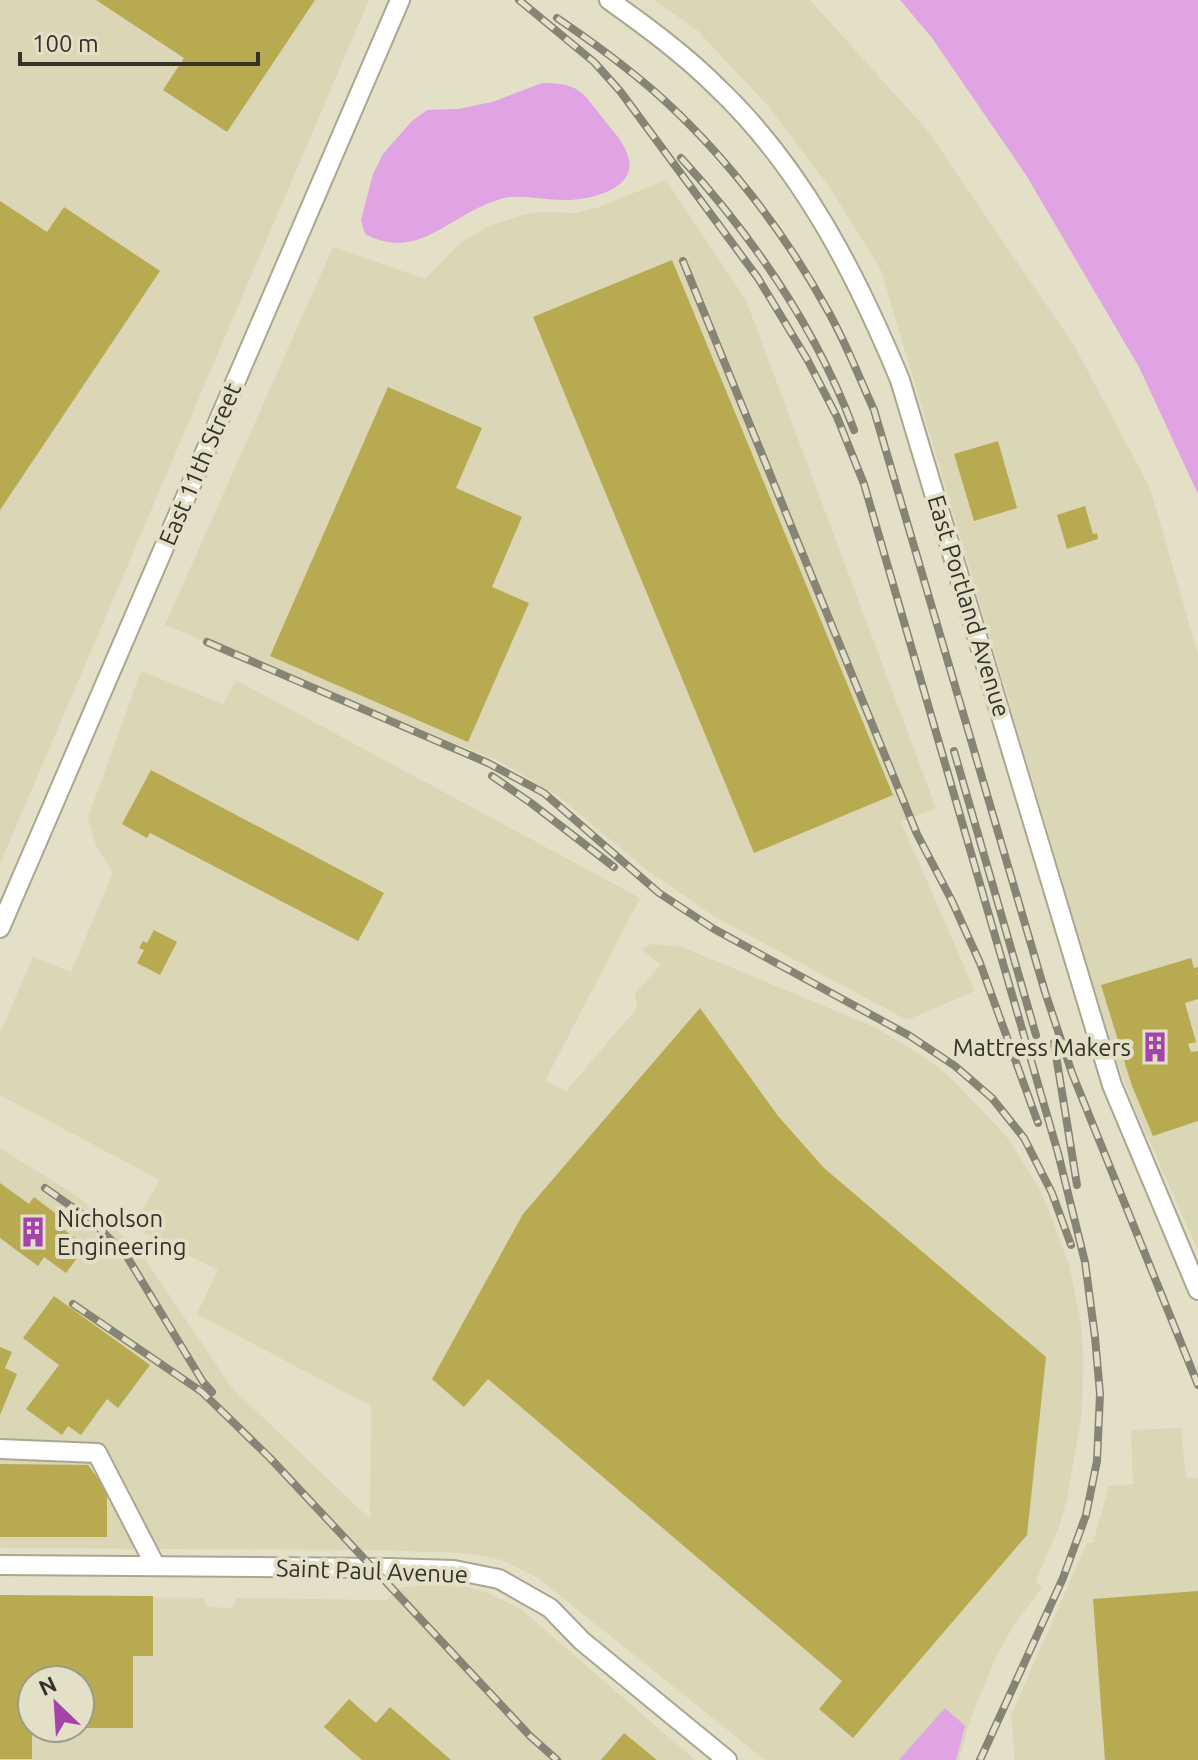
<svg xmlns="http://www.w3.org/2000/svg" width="1198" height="1760" font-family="Ubuntu,sans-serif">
<rect width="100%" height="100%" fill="#e3e0c7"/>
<g fill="#dad6b6" fill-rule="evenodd">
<path d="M0,0H369L0,864Z"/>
<path d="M654,0H810L927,130L1075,347L1150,488L1198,655V1251L1132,1102L1111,1044L881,270L828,185L767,105L698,31Z"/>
<path d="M666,180L746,300L936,808L901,822L975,991L907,1020L715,917L648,871L558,796L499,761L165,625L333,247L425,279L460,243L489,226L523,215L540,212L576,213L599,207Z"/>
<path d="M141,671L223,704L236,680L640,898L545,1081L566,1091L637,1008L635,993L661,965L641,949L652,944L682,947L877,1028L927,1059L950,1077L1006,1136L1037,1184L1049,1210L1069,1265L1081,1324L1083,1354L1082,1413L1067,1498L1059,1527L1036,1581L1042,1587L1012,1628L996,1657L970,1720L959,1760H765L538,1578L502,1560L484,1556L465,1553L371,1550L0,1548V1148L80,1198L141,1253L232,1388L370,1519L371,1406L197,1314L218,1270L132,1227L160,1180L0,1095V1033L33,957L71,972L113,873L96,846L88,818Z"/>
<path d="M1181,1428L1186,1478H1198V1760H1015L1011,1715L1087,1543H1093L1109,1486L1133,1484L1131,1430Z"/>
<path d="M433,1584L467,1587L486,1592L521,1609L695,1760H0V1596L203,1598L208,1607L232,1608L236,1598L386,1600L399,1588ZM32,1680H80V1728H32Z"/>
</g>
<g fill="#e0a3e4">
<path d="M900,0H1198V494L1139,367L1026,175L932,38Z"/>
<path d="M542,83C581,83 582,92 605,121C612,130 622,140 626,151C642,186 598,198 571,200C551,201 530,196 510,197C504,197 498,200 492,202C445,219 417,261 365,234L361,220L373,174L383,154L411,122L427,110L458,109L492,102Z"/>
<path d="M945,1708L965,1726L956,1760H899Z"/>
</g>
<g fill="#b8aa50">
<path d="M96,0H315L227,132L163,90L184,58Z"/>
<path d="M0,201L47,232L64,207L160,271L0,510Z"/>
<path d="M672,260L893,795L754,853L533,317Z"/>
<path d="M388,387L482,428L456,488L522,517L492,587L529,603L468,742L270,656Z"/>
<path d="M998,441L1017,508L974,521L954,454Z"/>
<path d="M1085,506L1093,534L1097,533L1098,539L1067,549L1057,515Z"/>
<path d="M151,770L384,893L358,941L150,833L147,838L122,824Z"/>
<path d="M154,930L177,942L160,975L137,963L144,950L139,948L143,941L147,943Z"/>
<path d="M1191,958L1194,968L1198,967V973L1196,974H1198V999L1185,1003L1196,1042L1188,1044L1191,1052L1198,1051V1121L1153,1136L1132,1086L1101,985Z"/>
<path d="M700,1008L778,1116L824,1168L1046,1357L1027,1535L853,1738L819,1709L842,1681L488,1379L464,1407L432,1379L523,1214Z"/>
<path d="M0,1183L29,1204L34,1197L63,1219L59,1226L86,1246L66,1273L44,1257L38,1266L0,1238Z"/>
<path d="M54,1296L150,1365L118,1408L107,1399L81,1435L68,1426L62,1435L26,1409L59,1365L23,1338Z"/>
<path d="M0,1347L12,1352L5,1368L17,1374L0,1415Z"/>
<path d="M0,1464L88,1465L107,1491V1537H0Z"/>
<path d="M1198,1591V1760H1105L1093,1599Z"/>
<path d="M0,1595L153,1596V1656H133V1728H80V1680H32V1759H0Z"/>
<path d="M349,1699L376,1723L390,1707L451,1760H362L324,1727Z"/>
<path d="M624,1733L657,1760H601Z"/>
</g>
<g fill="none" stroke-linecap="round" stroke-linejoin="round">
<g stroke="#aaa68f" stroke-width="22">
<g id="minor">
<path d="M609,0C647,27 685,55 718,88C802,168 856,274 900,380L1112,1085L1198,1290"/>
<path d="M0,928L400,0"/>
<path d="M0,1449L97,1453L155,1565"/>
<path d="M0,1565L388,1568L454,1570L499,1579L550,1608L582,1641L727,1760"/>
</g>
</g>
<use href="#minor" stroke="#fff" stroke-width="18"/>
<g stroke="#868474" stroke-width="8">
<g id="rail">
<path d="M519,0L594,62L620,91L758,278L807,359L837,417L864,484L1058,1153L1085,1262L1095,1337L1100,1394L1097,1461L1086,1515L1063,1578L980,1760"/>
<path d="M557,18C591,41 624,65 655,92C723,152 784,231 828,311C846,343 859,377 874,410L1045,992L1072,1073L1198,1385"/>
<path d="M681,158C753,237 817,330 854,430"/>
<path d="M683,261L917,834L952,901L980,963L1038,1123"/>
<path d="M207,642L488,763L544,793L659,893L714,929L910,1036L955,1066L992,1098L1024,1138L1052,1193L1071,1245"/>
<path d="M954,751L1036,1035"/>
<path d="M492,776L531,803L614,867"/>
<path d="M1054,1043L1077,1185"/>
<path d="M45,1188L92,1221L126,1255L203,1382L212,1392"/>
<path d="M73,1304L202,1392L270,1458L530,1736L557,1760"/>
</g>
</g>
<use href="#rail" stroke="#e3e0c7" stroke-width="5" stroke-dasharray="15" stroke-linecap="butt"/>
</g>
<defs>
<g id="building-bare" transform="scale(2.4)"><path d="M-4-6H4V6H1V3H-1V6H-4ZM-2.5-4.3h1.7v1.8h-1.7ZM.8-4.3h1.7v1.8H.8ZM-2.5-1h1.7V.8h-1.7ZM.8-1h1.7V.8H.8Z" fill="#a343ab" stroke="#e3e0c7" stroke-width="2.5" paint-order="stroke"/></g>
</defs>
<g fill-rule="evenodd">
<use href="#building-bare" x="1155" y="1047"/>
<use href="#building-bare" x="33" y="1232"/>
</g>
<g text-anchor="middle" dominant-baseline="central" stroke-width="8" stroke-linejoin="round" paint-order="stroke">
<g font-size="24" fill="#34332a" stroke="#e3e0c7">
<text transform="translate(200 464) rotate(-67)">East 11th Street</text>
<text transform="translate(969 606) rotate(73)">East Portland Avenue</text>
<text transform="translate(372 1571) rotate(2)">Saint Paul Avenue</text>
</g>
<g font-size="24" fill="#34332a" stroke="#e3e0c7" text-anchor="end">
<text x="1131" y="1047">Mattress Makers</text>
<text x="57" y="1218" text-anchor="start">Nicholson<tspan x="57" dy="28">Engineering</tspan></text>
</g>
</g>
<g transform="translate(56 1704) rotate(335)"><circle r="38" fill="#e3e0c7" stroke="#9d9b88" stroke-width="2"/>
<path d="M0-6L14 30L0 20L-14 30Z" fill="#a343ab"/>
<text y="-12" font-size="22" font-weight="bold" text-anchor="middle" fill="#34332a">N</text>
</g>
<path d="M20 52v12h238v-12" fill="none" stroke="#34332a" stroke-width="4"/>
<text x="32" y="52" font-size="24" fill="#34332a" stroke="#e3e0c7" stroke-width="6" paint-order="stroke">100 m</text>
</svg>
